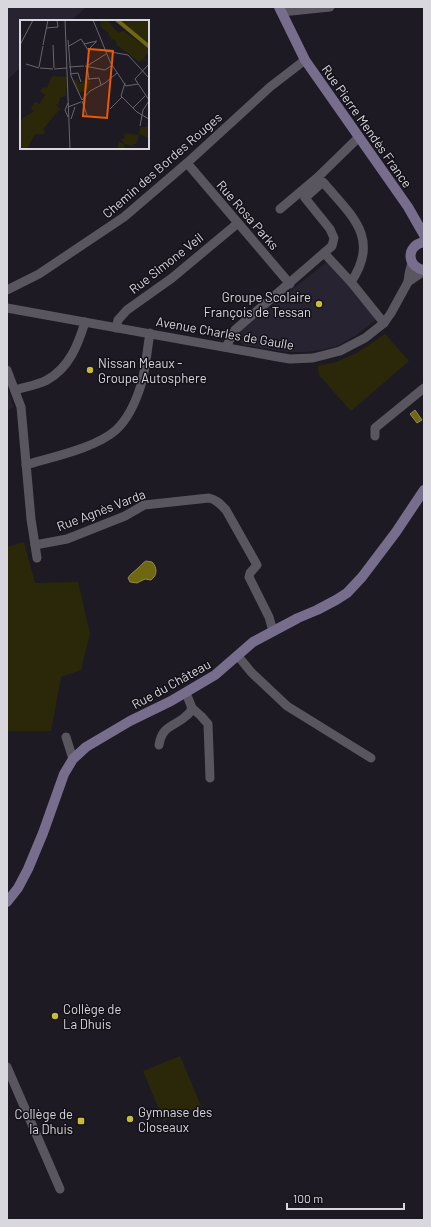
<svg xmlns="http://www.w3.org/2000/svg" width="431" height="1227" font-family="Barlow,sans-serif">
<rect width="100%" height="100%" fill="#1d1a23"/>
<g fill="#272331">
<path d="M7,7H86L71,21H21V67L7,80Z"/>
<path d="M328,261L377,319L355,336L337,346L321,350L306,352H288L243,345L239,340L240,331Z"/>
<path d="M7,387L13,407L7,410Z"/>
</g>
<g fill="#2b280a">
<path d="M385,334L409,361L351,411L319,375L318,366L336,362L355,354Z"/>
<path d="M24,542L35,583L78,582L90,633L81,670L61,677L51,731H7V547Z"/>
<path d="M180,1056L201,1106L164,1121L143,1071Z"/>
</g>
<g fill="#6f6811" stroke="#8e894e">
<path d="M415,410L422,420L417,423L410,414Z"/>
<path d="M146,561L152,562C157,567 158,575 151,580L145,579L137,583L130,582L128,578C131,573 134,572 138,568C142,565 142,563 146,561Z"/>
</g>
<g fill="none" stroke-linecap="round" stroke-linejoin="round">
<g stroke="#595660" stroke-width="9">
<path d="M281,12L330,7"/>
<path d="M187,163L290,284"/>
<path d="M280,209L318,177L359,137"/>
<path d="M324,253L351,282L384,323"/>
<path d="M408,282L424,271"/>
<path d="M7,290L39,274L124,217L187,163L270,87L305,60"/>
<path d="M7,308L278,357L290,359L313,358L340,351L365,338L384,323L391,313L408,282L409,274L412,262"/>
<path d="M116,328L118,320L127,310L172,278L238,223"/>
<path d="M226,347L235,330L332,246L334,238L330,229L305,198L323,182C351,215 381,238 351,282"/>
<path d="M7,370L21,407L31,519L37,558"/>
<path d="M15,390C25,387 38,385 47,380C69,368 78,345 85,322"/>
<path d="M375,436V428L424,388"/>
<path d="M26,465C52,457 96,448 116,430C129,418 136,401 141,385C146,368 147,350 150,333"/>
<path d="M35,545L67,539L125,516L144,505L209,498C217,500 220,504 226,510L257,565L250,573L249,577L269,617L273,631"/>
<path d="M238,656L251,672L287,706L371,758"/>
<path d="M192,708L201,716L208,724L210,778"/>
<path d="M66,737L73,759"/>
<path d="M159,745C162,725 174,727 186,716C189,714 191,711 192,708L186,693"/>
<path d="M7,1067L60,1189"/>
</g>
<g stroke="#776d8c" stroke-width="10">
<path d="M279,7L305,60L408,207L424,235"/>
<path d="M424,242C406,245 406,267 424,270"/>
<path d="M7,902L18,888L28,869L43,833L64,774L73,759L86,747L130,721L171,701L215,675L253,642L298,618L317,610L336,600L347,593L362,577L396,532L424,490"/>
</g>
</g>
<g fill="#c6bc3c" stroke="#141119" stroke-width="1.5">
<circle cx="319" cy="304" r="4"/>
<circle cx="90" cy="370" r="4"/>
<circle cx="55" cy="1016" r="4"/>
<circle cx="130" cy="1119" r="4"/>
<rect x="77" y="1117" width="8" height="8" rx="2"/>
</g>
<g text-anchor="middle" dominant-baseline="central" stroke-width="3" stroke-linejoin="round" paint-order="stroke">
<g font-size="13" fill="#d8d7dd" stroke="#141119">
<text transform="translate(367 126) rotate(55)">Rue Pierre Mendès France</text>
<text transform="translate(162 165) rotate(-41)">Chemin des Bordes Rouges</text>
<text transform="translate(248 215) rotate(49)">Rue Rosa Parks</text>
<text transform="translate(166 263) rotate(-38)">Rue Simone Veil</text>
<text transform="translate(225 333) rotate(10)">Avenue Charles de Gaulle</text>
<text transform="translate(101 510) rotate(-21)">Rue Agnès Varda</text>
<text transform="translate(171 684) rotate(-29)">Rue du Château</text>
</g>
<g font-size="13" fill="#d8d7dd" stroke="#141119" text-anchor="start">
<text x="311" y="297" text-anchor="end">Groupe Scolaire<tspan x="311" dy="15">François de Tessan</tspan></text>
<text x="98" y="363">Nissan Meaux -<tspan x="98" dy="15">Groupe Autosphere</tspan></text>
<text x="63" y="1009">Collège de<tspan x="63" dy="15">La Dhuis</tspan></text>
<text x="138" y="1112">Gymnase des<tspan x="138" dy="15">Closeaux</tspan></text>
<text x="73" y="1114" text-anchor="end">Collège de<tspan x="73" dy="15">la Dhuis</tspan></text>
</g>
</g>
<g transform="translate(20 20)">
<rect width="129" height="129" fill="#1d1a23"/>
<path d="M80,0H87L98,13L103,11L129,29V35L126,34L124,38L129,43L123,39L119,42L97,25L95,27L97,23L93,19L91,20L90,15L88,17L89,13L81,7ZM100,0H129V24L106,6ZM32,56L47,57L46,76L40,78L38,85L34,83L40,89L23,109L25,111L24,114H15L7,129H0V103L3,98L14,91L11,88L15,82L19,84L25,75L20,71L23,67L27,68ZM57,59L59,64L63,62V60L71,61L68,69L59,73L53,61ZM128,102H129V118L119,114L120,107H127ZM103,113L119,115L116,124H112L116,127L105,124L103,126L108,129H97L99,122L105,124L101,119L106,118L103,115L108,116Z" fill="#2b280a"/>
<path d="M94,0H100L129,24V29Z" fill="#6f6811"/>
<path fill="none" stroke="#68666d" stroke-width="1" d="M45,0L50,129M73,0L91,44M26,8L38,7L37,0M48,20L51,56L62,80M64,24L77,21M0,25L13,0M23,25L28,0M33,25L34,48M49,26L61,19L68,30L76,22M85,31L108,35L129,58M6,44L19,48M92,45L106,66L118,64M65,46L85,50L91,46M67,46L86,34M67,46L69,60M19,47L23,26M49,47L64,46M20,48L33,49M34,49L47,48M50,54L58,53L61,62M69,59L79,58L81,65M105,63L101,76L117,92L129,99M62,80L70,71L85,63L97,53M129,80L115,59L129,44M62,81L67,95M48,83L45,90L48,97M48,87L61,82M113,88L125,76M90,89L102,77M51,99L55,87M120,106L123,90L129,81"/>
<path fill="#e8590c" fill-opacity="0.15" stroke="#e8590c" stroke-width="2" d="M69,29L93,31L87,98L63,96Z"/>
<rect width="129" height="129" fill="none" stroke="#d8d7dd" stroke-width="2"/>
</g>
<rect width="431" height="1227" fill="none" stroke="#d8d7dd" stroke-width="16"/>
<path d="M287 1203v6h117v-6" fill="none" stroke="#d8d7dd" stroke-width="2"/>
<text x="293" y="1203" font-size="12" fill="#d8d7dd" stroke="#141119" stroke-width="3" paint-order="stroke">100 m</text>
</svg>
